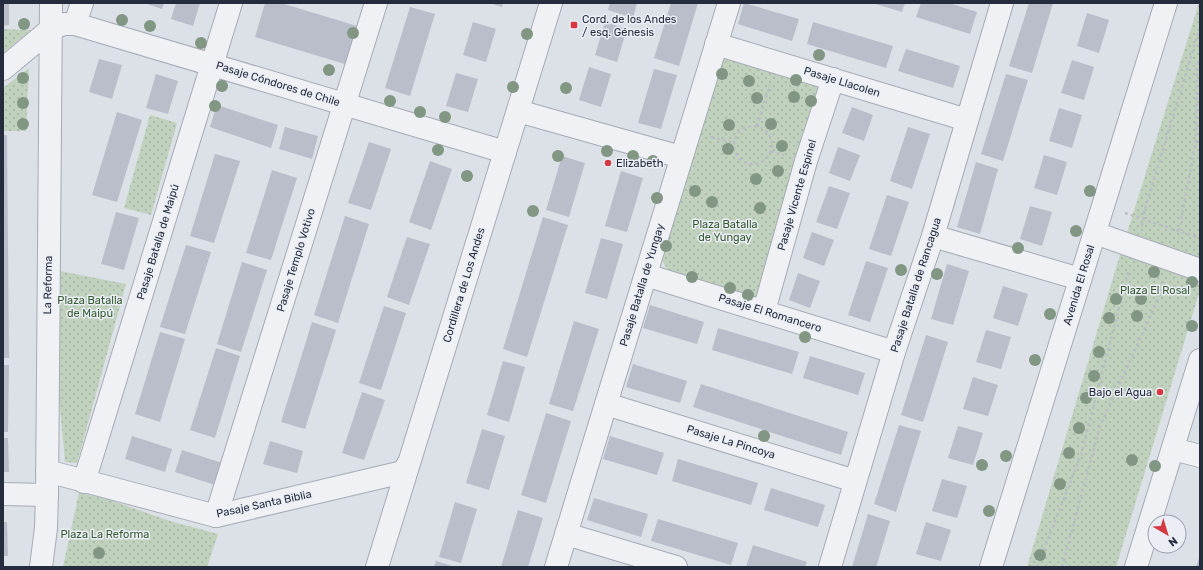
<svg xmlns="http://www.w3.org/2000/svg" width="1203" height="570" font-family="Rubik,sans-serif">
<defs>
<pattern id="green-dots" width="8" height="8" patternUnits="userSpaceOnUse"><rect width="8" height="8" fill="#c0d2bd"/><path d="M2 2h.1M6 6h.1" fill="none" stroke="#a5b4a4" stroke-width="1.8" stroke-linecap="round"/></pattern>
</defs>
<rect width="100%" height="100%" fill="#dce0e7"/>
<g fill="url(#green-dots)">
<path d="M1199,3L1200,290L1116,567H1027L1116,268Z"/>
<path d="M3,29L31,30L3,53Z"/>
<path d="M724,56L824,85L762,303L671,276L659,255Z"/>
<path d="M29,68L26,131H3V88Z"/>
<path d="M150,115L177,123L151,215L124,208Z"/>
<path d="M60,271L126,284L77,463L65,462L58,385Z"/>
<path d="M79,493L107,499L170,521L218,534L207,567H63Z"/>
</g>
<g fill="#b9beca">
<path d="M3,3H9V25L3,26Z"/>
<path d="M144,3H164L162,9Z"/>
<path d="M176,3H200L193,26L171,19Z"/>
<path d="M265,3H281L357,26L345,64L255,37Z"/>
<path d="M490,3H503L502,7Z"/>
<path d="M610,3H637L633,18L608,10Z"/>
<path d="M671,3H698L679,66L654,58Z"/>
<path d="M744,3L799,19L792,41L738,24Z"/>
<path d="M872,3H905L902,12Z"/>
<path d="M921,3H949L977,12L970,34L916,17Z"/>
<path d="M1029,3H1053L1032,73L1009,66Z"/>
<path d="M410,7L435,14L410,96L385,88Z"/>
<path d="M1087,13L1109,20L1099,53L1077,46Z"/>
<path d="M473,22L496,29L486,62L463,55Z"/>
<path d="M605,22L627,29L617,62L595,55Z"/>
<path d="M813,22L893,46L886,68L807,44Z"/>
<path d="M906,49L960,66L953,88L898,71Z"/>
<path d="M99,59L122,65L112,99L89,92Z"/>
<path d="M1072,60L1094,67L1084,100L1061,93Z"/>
<path d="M589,67L611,74L601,107L579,100Z"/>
<path d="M654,69L677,75L661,129L638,123Z"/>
<path d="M456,73L478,79L468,112L446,106Z"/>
<path d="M156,74L178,81L168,114L146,108Z"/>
<path d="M1006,74L1028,80L1003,161L981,154Z"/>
<path d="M217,105L278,125L271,148L210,127Z"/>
<path d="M852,107L873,115L864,141L842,133Z"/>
<path d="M1059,108L1082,115L1072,148L1049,141Z"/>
<path d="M117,112L142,120L117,202L92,195Z"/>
<path d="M285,127L318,136L312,159L279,149Z"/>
<path d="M908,127L930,134L912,189L890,181Z"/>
<path d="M3,135H7L9,358H3Z"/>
<path d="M369,142L391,149L371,210L348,203Z"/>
<path d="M838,147L860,155L850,181L829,173Z"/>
<path d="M215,154L240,161L214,243L190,236Z"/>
<path d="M1044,155L1067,162L1057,195L1034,188Z"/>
<path d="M562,156L585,163L569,217L546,210Z"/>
<path d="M430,161L452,169L431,230L409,222Z"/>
<path d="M976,162L998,169L980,234L957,227Z"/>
<path d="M272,170L297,178L271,260L246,253Z"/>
<path d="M621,171L643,178L627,232L605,226Z"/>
<path d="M829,186L850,193L837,229L816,222Z"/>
<path d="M887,195L909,202L891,256L869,249Z"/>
<path d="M1030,206L1052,212L1042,246L1020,239Z"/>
<path d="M116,212L139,218L124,270L101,264Z"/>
<path d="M345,216L369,224L338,323L314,315Z"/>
<path d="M543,217L568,225L527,357L503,349Z"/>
<path d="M812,232L834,240L824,266L803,258Z"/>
<path d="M407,237L430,244L409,305L387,297Z"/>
<path d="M601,238L623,244L607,299L585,293Z"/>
<path d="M186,245L211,252L185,334L160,327Z"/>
<path d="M866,261L888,268L870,322L848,315Z"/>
<path d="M242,262L267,270L241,352L217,344Z"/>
<path d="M947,264L969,271L953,325L931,319Z"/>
<path d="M798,273L820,281L810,308L789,300Z"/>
<path d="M1003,286L1028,294L1018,326L993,318Z"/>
<path d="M650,305L704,322L697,344L643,328Z"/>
<path d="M384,306L406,313L381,390L359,383Z"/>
<path d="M574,321L599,329L573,411L549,404Z"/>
<path d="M312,322L336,330L305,429L281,422Z"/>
<path d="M718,328L799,352L792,374L712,350Z"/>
<path d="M986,330L1011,337L1001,369L976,362Z"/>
<path d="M160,332L185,339L160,422L135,414Z"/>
<path d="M926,335L948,342L923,422L901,415Z"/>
<path d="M216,348L240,356L215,438L190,430Z"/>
<path d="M810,356L865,373L858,395L803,378Z"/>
<path d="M503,361L525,367L509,422L487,415Z"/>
<path d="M633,364L687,381L680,403L626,387Z"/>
<path d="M3,365H9L8,432H3Z"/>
<path d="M973,377L998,385L988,416L963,409Z"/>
<path d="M701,384L848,432L841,455L693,407Z"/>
<path d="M362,392L385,400L364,460L342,453Z"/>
<path d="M546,413L571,421L546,503L521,495Z"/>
<path d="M899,425L921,431L896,512L874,504Z"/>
<path d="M958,426L983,433L973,465L948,458Z"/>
<path d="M482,429L505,436L489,490L466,483Z"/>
<path d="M132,436L172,449L165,472L125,459Z"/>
<path d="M610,436L664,453L657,475L603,459Z"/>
<path d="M3,438H8L9,472H3Z"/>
<path d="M270,441L303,451L297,473L263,464Z"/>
<path d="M182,450L222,463L215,485L175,472Z"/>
<path d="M678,459L758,483L751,505L672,481Z"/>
<path d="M942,479L967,486L957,518L932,511Z"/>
<path d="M771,488L825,505L818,527L764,510Z"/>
<path d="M594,498L648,514L641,537L587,520Z"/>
<path d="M455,502L477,509L461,563L439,557Z"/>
<path d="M518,510L543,518L528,567H501Z"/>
<path d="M868,514L890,521L878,561L876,567H852Z"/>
<path d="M658,519L738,543L731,565L651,541Z"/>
<path d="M3,522H7L8,556H3Z"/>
<path d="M926,522L951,530L941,561L916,554Z"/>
<path d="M753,545L807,562L805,567H746Z"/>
<path d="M1200,555V567H1196Z"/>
<path d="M436,561L455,567H434Z"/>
</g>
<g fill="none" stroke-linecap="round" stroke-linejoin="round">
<g stroke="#a5aab4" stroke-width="24">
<g id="minor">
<path d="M75,24L82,3"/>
<path d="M716,44L967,120"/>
<path d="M3,69L51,29L64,24H75L505,152"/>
<path d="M518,111L681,157"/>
<path d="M1095,233L1200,270"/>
<path d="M933,236L1080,279"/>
<path d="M646,275L894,352"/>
<path d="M764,311L806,161L833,79"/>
<path d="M606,404L855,481"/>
<path d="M1173,449L1200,456"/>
<path d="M47,471L216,516L403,472L408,464"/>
<path d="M84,482L231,3"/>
<path d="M3,494L47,495"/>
<path d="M216,516L376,3"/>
<path d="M566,534L676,567"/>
<path d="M41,567L46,528L47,495L51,3"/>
<path d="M377,567L551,3"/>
<path d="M556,567L729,3"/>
<path d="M830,567L894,352L933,236L1002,3"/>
</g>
</g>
<g stroke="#a5aab4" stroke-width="24">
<g id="tertiary">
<path d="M991,567L1166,3"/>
<path d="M1136,567L1200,360"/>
</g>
</g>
<g stroke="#babec5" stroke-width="2.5" stroke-dasharray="3 3" stroke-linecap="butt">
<path d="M757,126L770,85"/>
<circle cx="753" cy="145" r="19"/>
<path d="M711,137L734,143"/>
<path d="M771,151L784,155"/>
<path d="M1125,213L1200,238"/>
<path d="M1142,226L1145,209L1200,27"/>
<path d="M1179,231L1196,141L1197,68L1200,60"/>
<path d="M1037,567L1081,455L1129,269"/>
<path d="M1062,567L1100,426L1151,315L1164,282"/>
</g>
<use href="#minor" stroke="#eff1f5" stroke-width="22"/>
<use href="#tertiary" stroke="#eff1f5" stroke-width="22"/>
</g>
<g fill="#819683">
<circle cx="122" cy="20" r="6"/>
<circle cx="24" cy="24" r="6"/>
<circle cx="150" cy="26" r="6"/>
<circle cx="353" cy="33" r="6"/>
<circle cx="527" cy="34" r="6"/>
<circle cx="201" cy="43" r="6"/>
<circle cx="819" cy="55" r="6"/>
<circle cx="329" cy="70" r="6"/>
<circle cx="722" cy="74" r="6"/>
<circle cx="23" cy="78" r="6"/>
<circle cx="796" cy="80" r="6"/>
<circle cx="749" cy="81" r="6"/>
<circle cx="222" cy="86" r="6"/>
<circle cx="513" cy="87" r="6"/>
<circle cx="566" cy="88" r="6"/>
<circle cx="794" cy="97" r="6"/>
<circle cx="757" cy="98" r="6"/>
<circle cx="390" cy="101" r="6"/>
<circle cx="811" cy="101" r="6"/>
<circle cx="23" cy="103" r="6"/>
<circle cx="215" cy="106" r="6"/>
<circle cx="420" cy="112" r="6"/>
<circle cx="445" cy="117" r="6"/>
<circle cx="23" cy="124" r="6"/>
<circle cx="771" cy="124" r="6"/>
<circle cx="729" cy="125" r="6"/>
<circle cx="782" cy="146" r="6"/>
<circle cx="728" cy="149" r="6"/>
<circle cx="438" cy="150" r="6"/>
<circle cx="607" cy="151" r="6"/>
<circle cx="558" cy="156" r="6"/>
<circle cx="633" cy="156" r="6"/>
<circle cx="653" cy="161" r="6"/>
<circle cx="778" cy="171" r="6"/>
<circle cx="467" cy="176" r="6"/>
<circle cx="756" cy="179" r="6"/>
<circle cx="695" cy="191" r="6"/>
<circle cx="1090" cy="191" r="6"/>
<circle cx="657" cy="198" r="6"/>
<circle cx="712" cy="202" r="6"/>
<circle cx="760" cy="208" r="6"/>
<circle cx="533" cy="211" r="6"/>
<circle cx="1076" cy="231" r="6"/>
<circle cx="666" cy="246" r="6"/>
<circle cx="1018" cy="248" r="6"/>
<circle cx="901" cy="270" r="6"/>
<circle cx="1154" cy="272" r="6"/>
<circle cx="937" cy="274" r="6"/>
<circle cx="692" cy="277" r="6"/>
<circle cx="1192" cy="282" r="6"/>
<circle cx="730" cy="288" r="6"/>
<circle cx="748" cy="295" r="6"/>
<circle cx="1116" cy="299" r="6"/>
<circle cx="1141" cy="299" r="6"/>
<circle cx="1050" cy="314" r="6"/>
<circle cx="1137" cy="316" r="6"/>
<circle cx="1109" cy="318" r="6"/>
<circle cx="1192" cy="326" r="6"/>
<circle cx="805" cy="337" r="6"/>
<circle cx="1099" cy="352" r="6"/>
<circle cx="1035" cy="360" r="6"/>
<circle cx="1094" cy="376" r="6"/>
<circle cx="1086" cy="398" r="6"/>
<circle cx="1079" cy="428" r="6"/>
<circle cx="764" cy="436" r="6"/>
<circle cx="1069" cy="453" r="6"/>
<circle cx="1006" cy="456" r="6"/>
<circle cx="1132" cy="460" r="6"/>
<circle cx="982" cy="465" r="6"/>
<circle cx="1155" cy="466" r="6"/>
<circle cx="1060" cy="484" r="6"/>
<circle cx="989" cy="511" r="6"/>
<circle cx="99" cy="553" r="6"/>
<circle cx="1040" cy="555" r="6"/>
</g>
<g fill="#d53944" stroke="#ebeff5" stroke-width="1.5">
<rect x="570" y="21" width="8" height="8" rx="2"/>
<circle cx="608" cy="163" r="4"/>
<circle cx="1160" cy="392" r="4"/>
</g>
<g text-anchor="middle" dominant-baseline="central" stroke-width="3" stroke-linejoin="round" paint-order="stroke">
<g font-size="11" fill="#252c3e" stroke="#ebeff5" text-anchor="start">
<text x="582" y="19">Cord. de los Andes<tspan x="582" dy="13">/ esq. Génesis</tspan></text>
<text x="616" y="163">Elizabeth</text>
<text x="1152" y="392" text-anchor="end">Bajo el Agua</text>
</g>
<g font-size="11" fill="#252c3e" stroke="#ebeff5">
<text transform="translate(842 82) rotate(17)">Pasaje Llacolen</text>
<text transform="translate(278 84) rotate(17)">Pasaje Cóndores de Chile</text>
<text transform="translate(797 195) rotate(-74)">Pasaje Vicente Espinel</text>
<text transform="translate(158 242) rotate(-73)">Pasaje Batalla de Maipú</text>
<text transform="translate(296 260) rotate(-73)">Pasaje Templo Votivo</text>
<text transform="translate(48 285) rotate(-89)">La Reforma</text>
<text transform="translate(464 285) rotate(-73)">Cordillera de Los Andes</text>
<text transform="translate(642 285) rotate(-73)">Pasaje Batalla de Yungay</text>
<text transform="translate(916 285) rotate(-72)">Pasaje Batalla de Rancagua</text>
<text transform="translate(1079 285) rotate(-73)">Avenida El Rosal</text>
<text transform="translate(770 313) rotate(17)">Pasaje El Romancero</text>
<text transform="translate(731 442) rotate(17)">Pasaje La Pincoya</text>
<text transform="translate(264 504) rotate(-12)">Pasaje Santa Biblia</text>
</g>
<g font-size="11" fill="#365a32" stroke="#ebeff5">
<text x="725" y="224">Plaza Batalla<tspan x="725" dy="13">de Yungay</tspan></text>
<text x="1155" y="290">Plaza El Rosal</text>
<text x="90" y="300">Plaza Batalla<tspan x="90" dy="13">de Maipú</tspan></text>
<text x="105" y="534">Plaza La Reforma</text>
</g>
</g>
<rect width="1203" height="570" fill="none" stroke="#252c3e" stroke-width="8"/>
<g transform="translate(1167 534) rotate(142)"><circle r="19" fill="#ebeff5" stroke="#9ca1ac"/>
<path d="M0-3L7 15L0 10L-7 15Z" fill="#d53944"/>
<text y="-6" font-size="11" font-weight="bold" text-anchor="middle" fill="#252c3e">N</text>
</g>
</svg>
